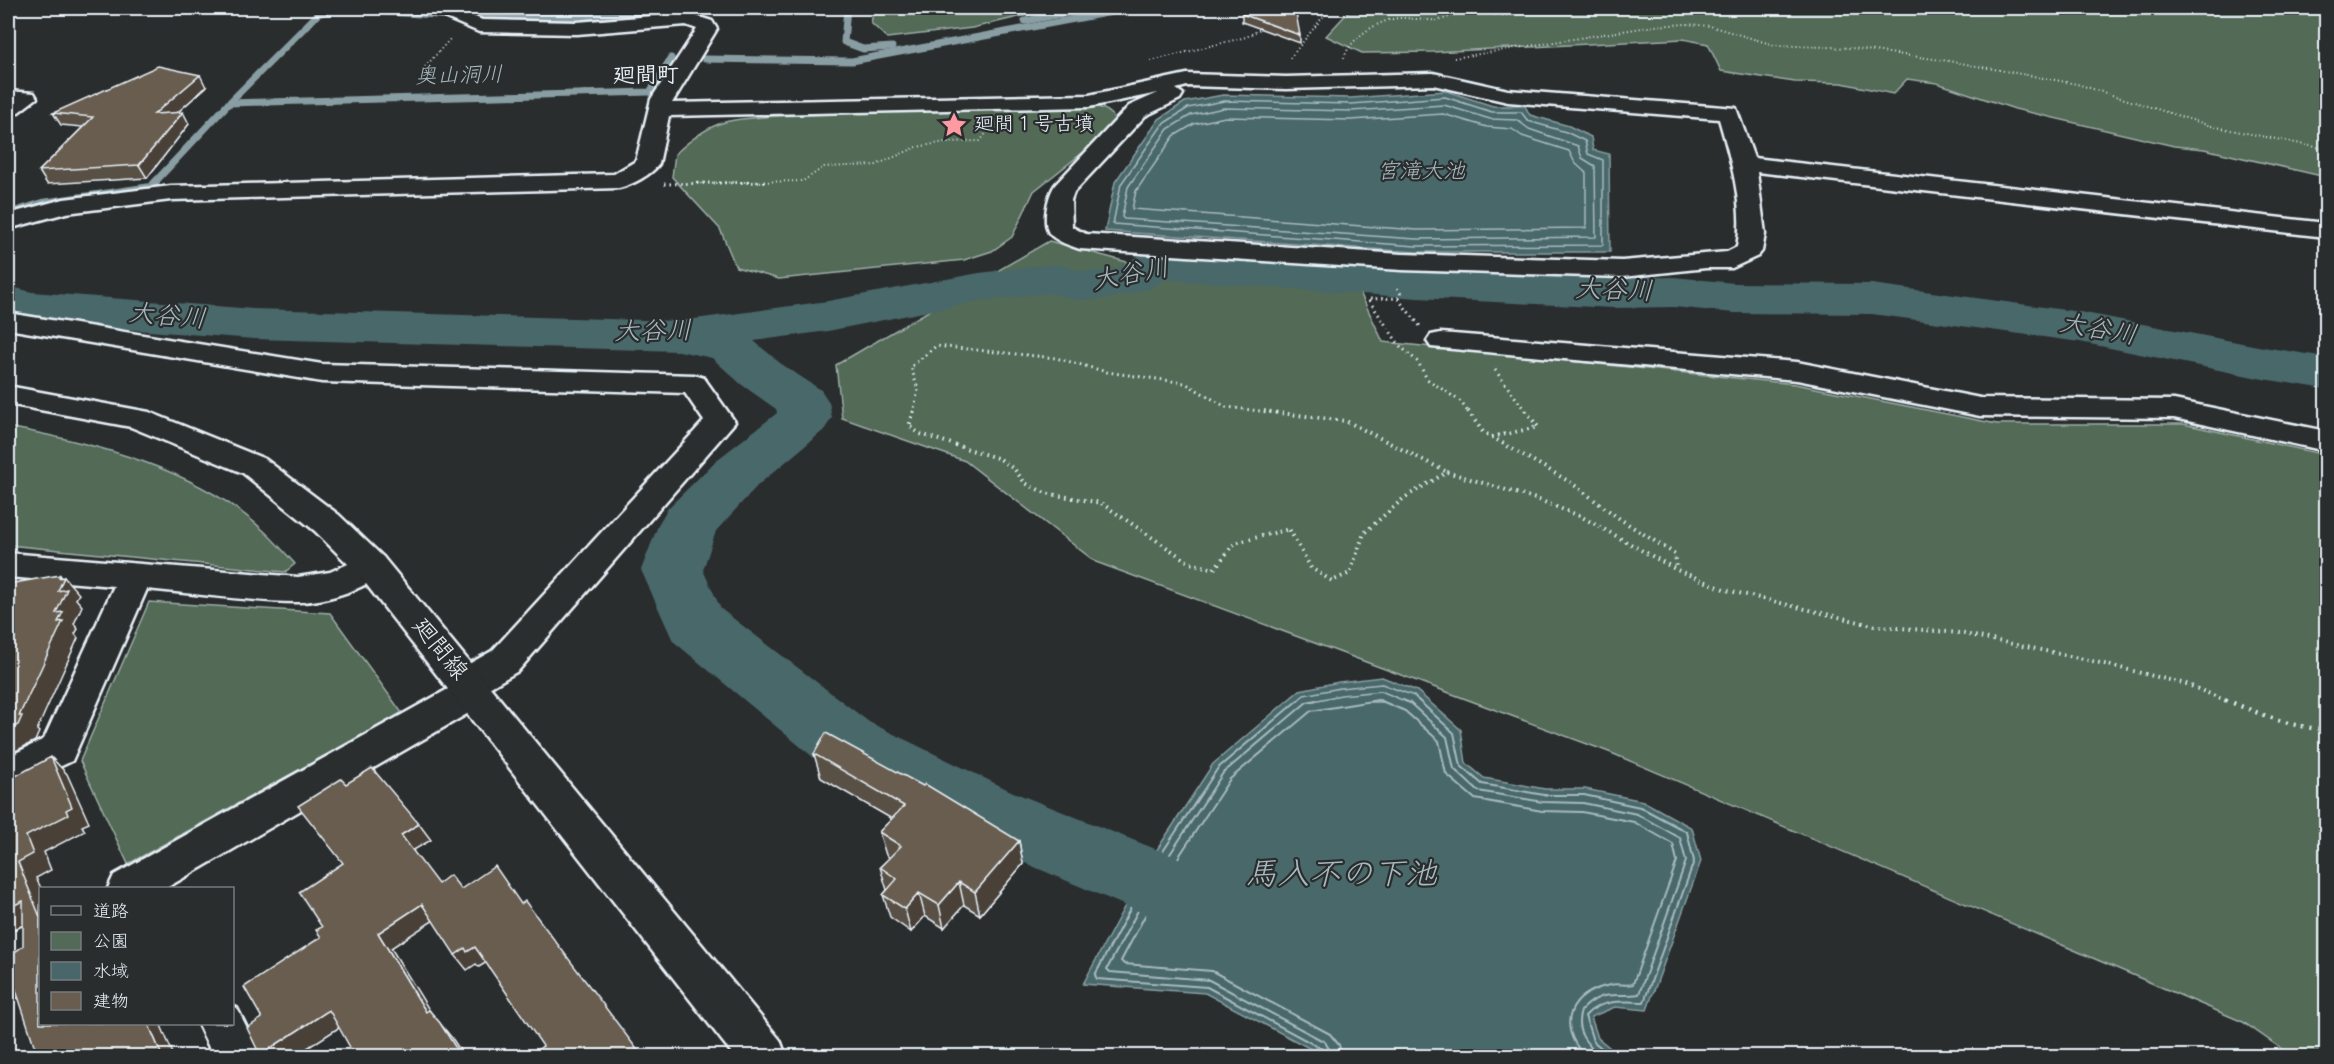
<svg xmlns="http://www.w3.org/2000/svg" width="2334" height="1064" font-family="'Indie Flower','Klee One',sans-serif">
<rect width="100%" height="100%" fill="#2a2d2e"/>
<filter id="ink" filterUnits="userSpaceOnUse"><feTurbulence type="fractalNoise" baseFrequency=".0167" numOctaves="2"/><feDisplacementMap in="SourceGraphic" scale="12" xChannelSelector="R" yChannelSelector="G"/><feConvolveMatrix kernelMatrix="1 2 1 2 8 2 1 2 1" color-interpolation-filters="sRGB"/></filter>
<g filter="url(#ink)">
<g fill="#526a57" stroke="#9daea8" stroke-width="1.5">
<path d="M874,8H1056L972,28L887,38L871,23Z"/>
<path d="M1352,8H2326V177L2204,149L2174,146L2015,109L1937,83L1907,79L1893,94L1842,83L1795,82L1721,71L1708,44L1683,39L1433,52L1362,53L1326,36Z"/>
<path d="M1090,105C1101,108 1111,109 1115,121L1110,131L1034,191L1012,237L992,251L964,260L779,279L736,267L720,229L672,177L675,154C713,119 725,120 775,116Z"/>
<path d="M1049,241L1164,272L1357,286L1383,342L1795,384L1997,424H2183L2326,455V1056H2292L2243,1022L1609,752L1096,562L965,461L842,418L836,365Z"/>
<path d="M8,427C94,443 198,469 264,531C275,541 285,553 295,564L285,572L8,545Z"/>
<path d="M149,602L330,613L402,713L128,864L80,761Z"/>
</g>
<g fill="#49676b" stroke="#899ea3" stroke-width="1.5">
<path d="M1446,91L1493,106H1525L1530,115L1569,126L1591,137L1593,150L1609,154L1610,252H1416L1105,231L1115,182L1159,119L1185,102L1223,95L1351,98Z"/>
<path d="M1382,677L1417,691L1461,730L1466,763L1484,778L1545,789H1585L1643,801L1692,828L1701,861L1647,1010L1615,1007L1591,1017L1598,1038L1620,1056H1324L1205,993L1083,984L1147,865L1213,764L1300,690L1339,682Z"/>
</g>
<g fill="none" stroke-linecap="round" stroke-linejoin="round">
<g stroke="#a8bac0" stroke-width="1.5">
<path d="M1445,97L1492,112H1521L1528,121L1566,132L1585,141L1588,154L1603,160V245L1416,246L1113,224L1121,184L1163,124L1188,108L1224,101L1351,104Z"/>
<path d="M1444,105L1490,119L1517,120L1529,129L1578,146L1582,158L1595,166L1596,237L1416,239L1124,219L1122,217L1128,187L1168,129L1191,115L1224,108L1351,111Z"/>
<path d="M1443,114L1487,127L1512,129L1522,136L1569,151L1575,163L1586,173V228L1417,230L1132,209L1136,191L1174,136L1194,124L1225,117L1351,120Z"/>
<path d="M1296,702L1304,695L1340,688L1382,684L1414,696L1420,702"/>
<path d="M1309,702L1341,695L1381,691L1407,702"/>
<path d="M1369,702H1383"/>
</g>
<g stroke="#a8bac0" stroke-width="2">
<path d="M1298,700L1218,768L1152,868L1095,975L1097,979L1207,987L1322,1049L1325,1056"/>
<path d="M1316,700L1307,702L1223,773L1159,871L1107,969L1110,972L1209,980L1325,1042L1333,1056"/>
<path d="M1379,700L1405,711L1439,741L1446,774L1475,799L1542,811L1582,812L1634,822L1673,844L1677,861L1633,984C1625,986 1618,983 1610,985C1570,993 1555,1025 1585,1056"/>
<path d="M1403,700L1410,703L1447,737L1454,769L1478,791L1543,802L1583,803L1637,814L1680,838L1686,861L1639,994C1614,998 1602,988 1581,1011C1574,1031 1586,1043 1599,1056"/>
<path d="M1418,700L1454,733L1461,766L1482,784L1544,795H1584L1640,807L1687,832L1694,861L1644,1002C1624,1001 1599,999 1585,1016L1593,1041L1611,1056"/>
<path d="M1342,1056L1339,1045L1330,1034L1212,971L1124,964L1121,961L1166,876L1230,779L1311,711L1378,700"/>
</g>
<g stroke="#899ea3" stroke-width="7">
<path d="M339,8C456,19 572,22 689,8"/>
<path d="M847,8L844,42L863,49L892,47"/>
<path d="M1025,21L1092,8"/>
<path d="M705,59L852,61L1133,8"/>
<path d="M229,103L650,92L671,58"/>
<path d="M154,183L229,103L318,14L338,8"/>
</g>
<path stroke="#899ea3" stroke-width="8" d="M8,214L43,203L151,187L156,182"/>
<path fill="#49676b" fill-rule="evenodd" d="M1155,252L1417,270L1613,278L1674,277L1734,283L1872,284L2080,312L2263,347L2326,357V389L2263,379L2080,342L1872,314L1734,313L1674,307L1613,308L1417,298L1173,280H1164L1149,289L1105,299L1077,300L1050,293L979,301L828,331L754,341L780,363L821,390L829,402L832,418L824,430L758,485L716,531L703,570L721,609L869,722L1013,792L1193,864L1205,888L1193,912L1166,923L961,836L819,762L673,641L641,570L659,523L668,508L718,459L777,413L776,409L742,385L712,358L679,351L254,339L30,322L8,316V286L32,292L254,309L680,321L828,301L979,273L1054,264L1081,271H1105L1117,268L1138,256Z"/>
<g stroke="#e8f1f8" stroke-width="5">
<g id="street">
<path d="M429,8H454L482,20L577,22L677,14V8H695L696,16L712,21L717,29L672,103L1089,95L1187,74L1286,77L1433,73L1508,90L1736,108L1754,158L2326,223V237L1757,172L1765,234L1762,251L1758,256L1732,268H1706L1622,277L1402,270L1080,249C1071,246 1055,241 1049,233C1042,222 1048,195 1055,185L1129,106L1158,93L1089,107L669,116L659,164C651,175 632,185 619,188L171,200L66,213L8,229V214L64,199L171,186L614,174L636,161L651,99L697,29L686,25L577,34L479,32L432,12ZM1433,85L1508,102L1719,119C1730,157 1745,207 1737,247L1727,252L1622,261L1402,254L1086,234L1072,227L1071,200L1074,192L1145,116L1180,99L1183,94L1176,89L1187,86L1286,89Z"/>
<path d="M8,91L34,93L37,98L16,114L8,115Z"/>
<path d="M8,313L322,364L694,375L704,378L735,422L518,671L489,688L492,693L486,703L166,888H108L114,875L450,688L447,683L453,673L492,651L704,421L685,393L322,382L8,329Z"/>
<path d="M1441,333L1797,362L1980,398L2174,400L2326,431V451L2174,418L1980,416L1797,380L1431,347L1427,341L1431,335Z"/>
<path d="M8,553L298,577L330,572L371,554L383,557L388,566C375,588 321,603 296,602C246,601 196,594 147,589L72,761L8,791V757L44,739L114,586L8,577Z"/>
<path d="M40,918V961L24,972L8,977V934Z"/>
<path d="M232,1006L237,1008L261,1056H213L198,1024H232Z"/>
</g>
</g>
<g stroke="#e8f1f8" stroke-width="5">
<path id="secondary" d="M8,386L149,412L265,459L339,515L383,557L780,1040L786,1056H734L359,575L315,531L243,473L131,427L8,404Z"/>
</g>
<g stroke="#e8f1f8" stroke-width="2" stroke-dasharray="1 3" stroke-linecap="butt">
<path d="M1290,58L1330,8"/>
<path d="M1344,58C1350,38 1379,19 1401,18C1413,18 1426,21 1438,20C1449,19 1462,9 1473,11C1497,13 1502,21 1526,8"/>
<path d="M1454,58L1654,26L1686,24L1710,26L1774,45L1851,48L1949,61L2077,84L2211,126L2326,149"/>
<path d="M1151,61L1246,37L1264,27"/>
<path d="M425,67L451,38"/>
<path d="M696,183L803,181L824,167L876,165L917,147L945,142L980,141L992,126"/>
</g>
<g stroke="#e8f1f8" stroke-width="3" stroke-dasharray="1.5 4" stroke-linecap="butt">
<path d="M664,184L766,182"/>
<path d="M1397,288L1401,294L1398,298L1368,299L1400,346L1418,362L1427,379L1460,401L1469,413"/>
<path d="M1398,299L1420,326"/>
<path d="M1495,370L1527,413"/>
<path d="M913,413L918,390L911,367L936,346L1056,358L1107,372L1185,383L1226,407L1277,413"/>
</g>
<g stroke="#e8f1f8" stroke-width="4" stroke-dasharray="1.5 4.5" stroke-linecap="butt">
<path d="M914,411L909,426L920,434L1000,459L1015,470L1025,483L1045,493L1101,503L1190,563L1214,569L1235,543L1289,529L1311,568L1332,581L1350,573L1364,533L1404,498L1447,472"/>
<path d="M1264,411L1346,421L1447,472"/>
<path d="M1468,411L1483,432L1570,482L1620,519L1675,554L1677,569"/>
<path d="M1492,437L1538,427L1526,411"/>
<path d="M1447,472L1539,500L1582,517L1677,570L1726,590L1876,626L1960,633L2088,660L2186,684L2229,702"/>
<path d="M2317,648L2326,650"/>
</g>
<path stroke="#e8f1f8" stroke-width="4.5" stroke-dasharray="2 6" stroke-linecap="butt" d="M2226,700C2255,712 2295,729 2326,729"/>
<use href="#street" fill="#2a2d2e" fill-rule="evenodd"/>
<use href="#secondary" fill="#2a2d2e" fill-rule="evenodd"/>
</g>
<g fill="#595044" stroke="#e8f1f8" stroke-width="1.5">
<path d="M1242,14L1300,35V43L1242,22Z"/>
<path d="M206,87L178,112L189,124L147,178L47,184L39,171L83,127L61,125L53,113Z"/>
<path d="M814,754L1019,841L1023,864L980,915L964,905L944,928L925,916L911,932L890,917L883,895L887,890L880,867L890,858L886,855L879,832L892,819L821,778Z"/>
</g>
<g fill="#494137" stroke="#e8f1f8" stroke-width="1.5">
<path d="M200,75L206,87L161,127L154,114Z"/>
<path d="M183,112L189,124L147,178L139,165Z"/>
<path d="M60,575L63,579L64,577L79,594L76,599L82,606L74,624L78,629L75,634L78,638L37,730L39,732L35,741L8,755V730L19,716L58,622L56,613L58,591Z"/>
<path d="M51,757L67,774L89,823L82,826L85,831L44,852L51,870L36,878L41,888L40,917L8,932V908L18,862L26,836L66,810Z"/>
<path d="M419,824L431,840L412,851L401,835Z"/>
<path d="M1019,841L1023,864L980,915L975,892Z"/>
<path d="M959,882L964,905L944,928L939,905Z"/>
<path d="M919,893L925,916L911,932L905,909Z"/>
<path d="M422,904L434,920L391,948L439,1026L426,1012L378,933Z"/>
<path d="M475,947L487,962L479,967L476,964L467,970L455,955L465,948Z"/>
<path d="M15,987L28,1006L8,991Z"/>
<path d="M329,1010L343,1025L295,1056H262L260,1055Z"/>
<path d="M429,1010L452,1038L464,1056H461Z"/>
<path d="M148,1023H160L174,1056H162Z"/>
</g>
<g fill="#685d4f" stroke="#e8f1f8" stroke-width="1.5">
<path d="M1256,8H1295L1300,35L1242,14Z"/>
<path d="M158,66L200,75L154,114L183,112L139,165L39,171L93,117L53,113Z"/>
<path d="M60,575L59,578L64,577L58,591L67,589L56,613L63,612L58,622L63,621L19,716H22L18,725L8,730V584Z"/>
<path d="M826,733L923,786L925,784L1019,841L975,892L959,882L939,905L919,893L905,909L883,895L897,879L880,867L901,846L879,832L904,806L814,754Z"/>
<path d="M51,757L72,807L66,810L68,815L26,836L33,854L18,862L40,917V1023H148L162,1056H32L37,1054L15,987L8,991V957L23,946V901L8,908V780Z"/>
<path d="M372,768L419,824L401,835L438,884L450,875L461,889L495,866L521,904L525,901L639,1052L636,1054L639,1056H528L543,1046L475,947L467,952L465,948L455,955L422,904L378,933L426,1012L429,1010L440,1023L461,1056H355L329,1010L260,1055L247,1028L262,1018L244,987L321,937L316,930L322,927L299,892L343,863L298,806L341,779L346,784Z"/>
</g>
</g>
<defs>
<g id="sight-bare" transform="scale(2.07)"><path d="M0-6L1.8-2.2L6-1.7L2.9 1.2L3.7 5.4L0 3.3L-3.7 5.4L-2.9 1.2L-6-1.7L-1.8-2.2Z" fill="#ff9aa2" stroke="#2a2d2e" stroke-width="2.5" paint-order="stroke"/></g>
</defs>
<g fill-rule="evenodd">
<use href="#sight-bare" x="954" y="125"/>
</g>
<g text-anchor="middle" dominant-baseline="central" stroke-width="4.5" stroke-linejoin="round" paint-order="stroke">
<g font-size="20" fill="#e8f1f8" stroke="#2a2d2e" text-anchor="start">
<text x="974" y="125">廻間１号古墳</text>
</g>
<g font-size="22" font-style="italic" fill="#a8bac0" stroke="#2a2d2e">
<text transform="translate(459 77) rotate(-1)">奥山洞川</text>
<text x="1421" y="173">宮滝大池</text>
</g>
<g font-size="22" font-weight="bold" fill="#e8f1f8" stroke="#2a2d2e">
<text x="646" y="77">廻間町</text>
</g>
<g font-size="24" fill="#e8f1f8" stroke="#2a2d2e">
<text transform="translate(439 650) rotate(51)">廻間線</text>
</g>
<g font-size="26" font-style="italic" fill="#a8bac0" stroke="#2a2d2e">
<text transform="translate(1131 276) rotate(-11)">大谷川</text>
<text transform="translate(1614 292) rotate(2)">大谷川</text>
<text transform="translate(167 318) rotate(5)">大谷川</text>
<text transform="translate(2098 331) rotate(10)">大谷川</text>
<text transform="translate(653 333) rotate(-1)">大谷川</text>
</g>
<g font-size="32" font-style="italic" fill="#a8bac0" stroke="#2a2d2e">
<text x="1341" y="876">馬入不の下池</text>
</g>
</g>
<rect width="2334" height="1064" fill="none" stroke="#2a2d2e" stroke-width="30"/>
<rect x="15" y="15" width="2304" height="1034" fill="none" stroke="#e8f1f8" stroke-width="2" filter="url(#ink)"/>
<rect x="39" y="887" width="195" height="138" fill="#2a2d2e" stroke="#767b7f" stroke-width="1.5"/>
<rect x="51" y="906" width="30" height="9" fill="#2a2d2e" stroke="#767b7f" stroke-width="1.5"/>
<text x="93" y="917" font-size="18" fill="#e8f1f8">道路</text>
<rect x="51" y="932" width="30" height="18" fill="#526a57" stroke="#767b7f" stroke-width="1.5"/>
<text x="93" y="947" font-size="18" fill="#e8f1f8">公園</text>
<rect x="51" y="962" width="30" height="18" fill="#49676b" stroke="#767b7f" stroke-width="1.5"/>
<text x="93" y="977" font-size="18" fill="#e8f1f8">水域</text>
<rect x="51" y="992" width="30" height="18" fill="#685d4f" stroke="#767b7f" stroke-width="1.5"/>
<text x="93" y="1007" font-size="18" fill="#e8f1f8">建物</text>
</svg>
